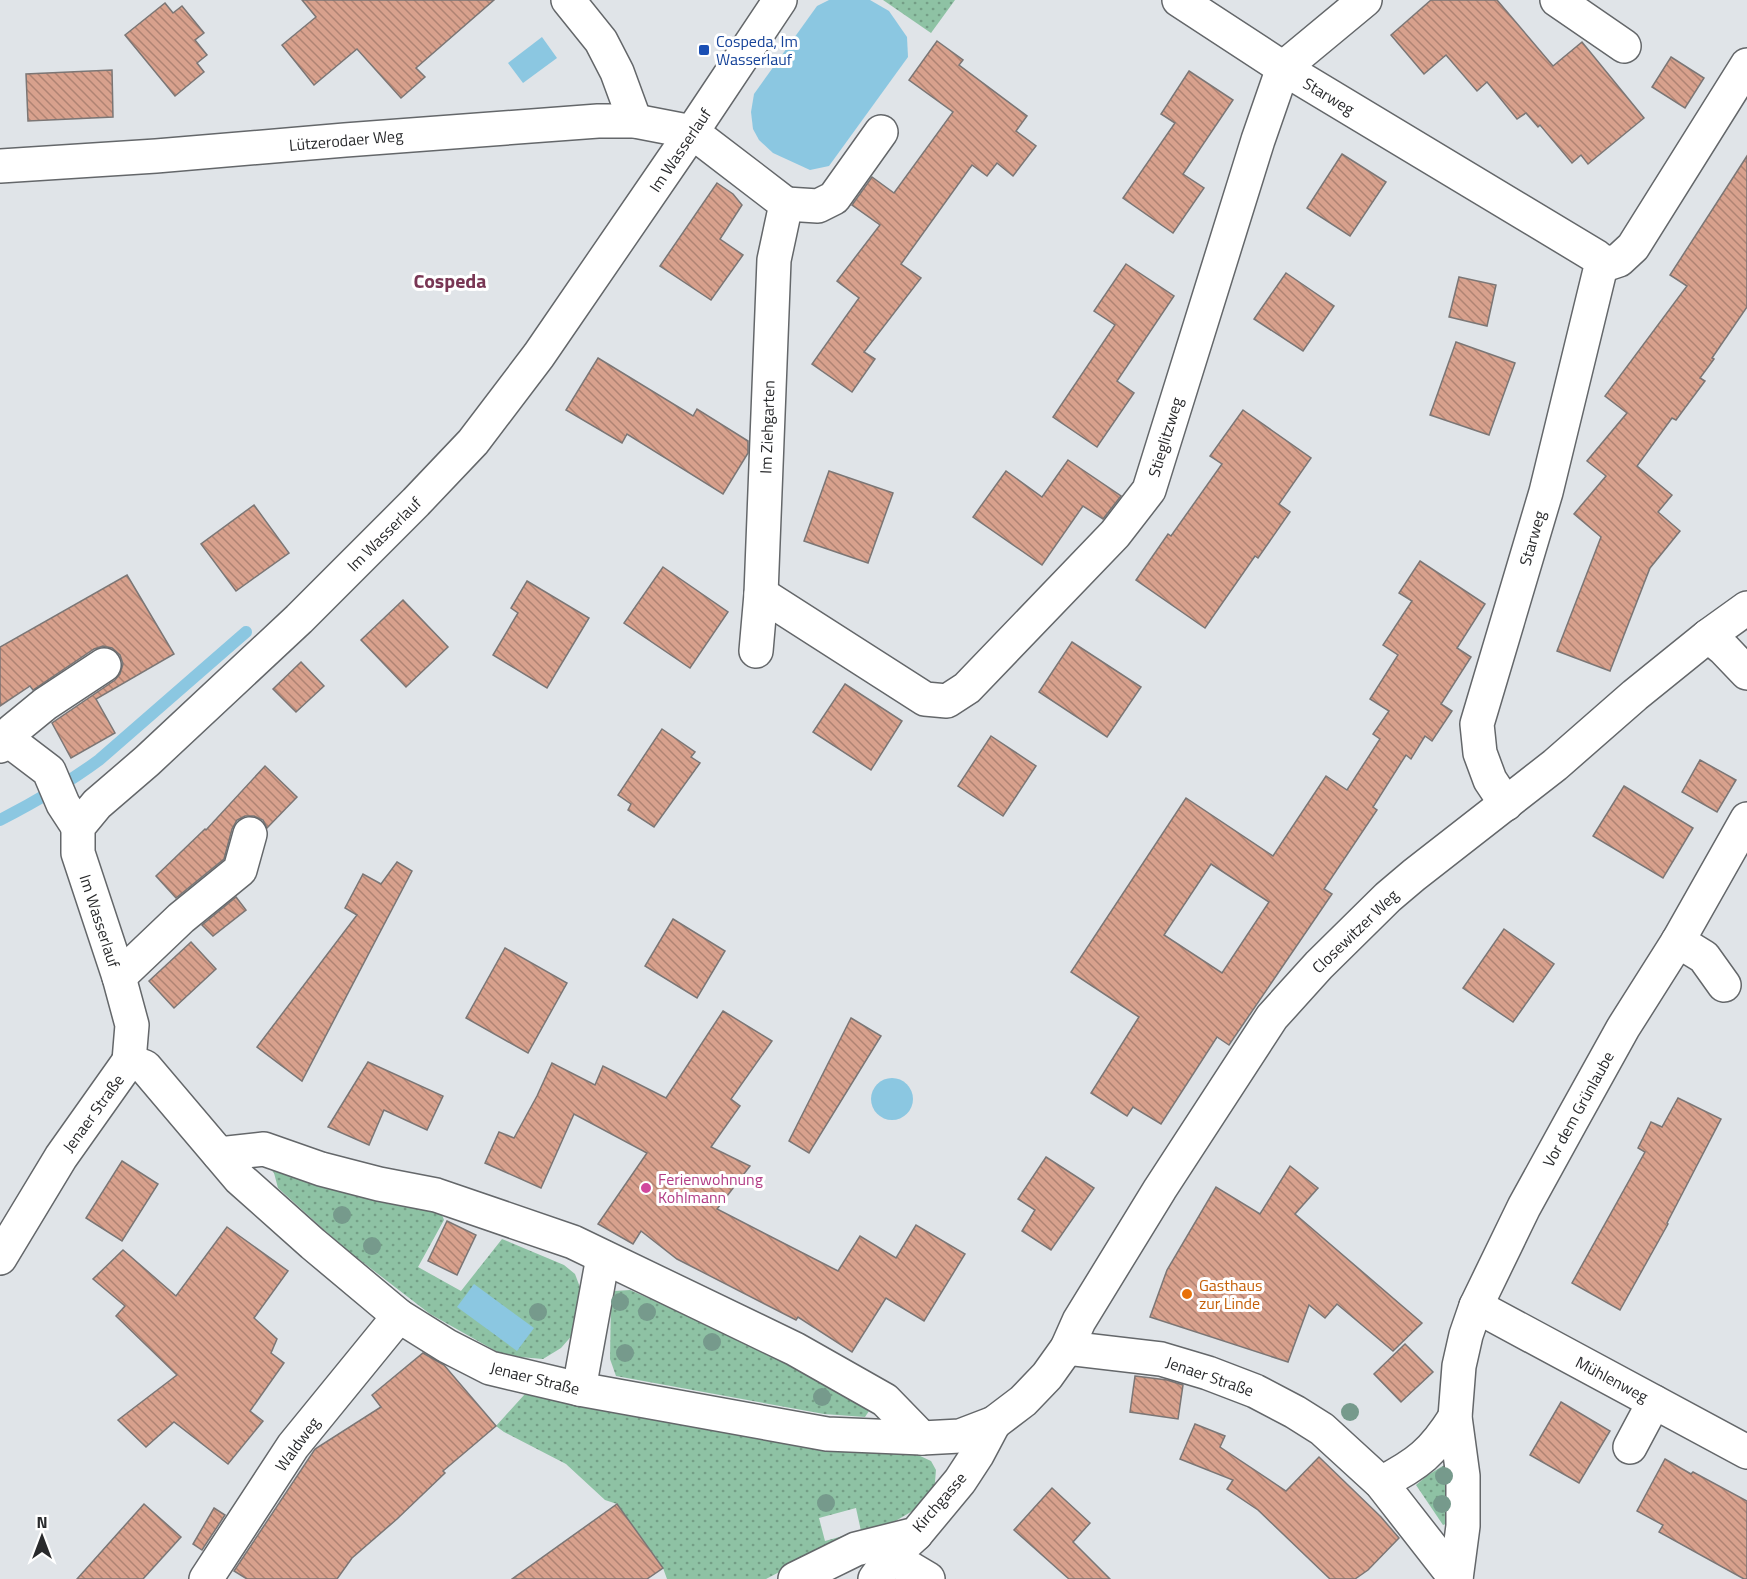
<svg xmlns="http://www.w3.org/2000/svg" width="1747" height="1579" font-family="'Titillium Web',sans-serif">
<defs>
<pattern id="grass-dots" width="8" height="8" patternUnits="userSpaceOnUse" patternTransform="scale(1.5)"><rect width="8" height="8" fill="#8ec2a4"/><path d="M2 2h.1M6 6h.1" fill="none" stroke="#749e86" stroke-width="1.8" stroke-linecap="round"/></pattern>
<pattern id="building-back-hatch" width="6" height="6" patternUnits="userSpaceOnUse" patternTransform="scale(1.5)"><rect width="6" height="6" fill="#d8a18d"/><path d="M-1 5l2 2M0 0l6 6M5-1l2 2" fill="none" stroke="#af8373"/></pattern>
</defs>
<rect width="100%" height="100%" fill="#e0e4e8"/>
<g fill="url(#grass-dots)" fill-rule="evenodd">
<path d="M883,0H955L931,33Z"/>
<path d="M260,1158L440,1210L444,1220L418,1267L461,1291L502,1239L564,1265L575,1274L581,1290L575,1332L561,1348L543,1359L520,1357L501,1354L430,1314L343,1247L278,1188L274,1173Z"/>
<path d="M630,1290L746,1341L871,1408L865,1417L824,1414L616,1376L610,1359L611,1302L614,1291Z"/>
<path d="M525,1394L815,1446L918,1455L931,1461L936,1470L934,1494L926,1503L887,1526L808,1557L766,1579H667L663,1568L617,1504L605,1500L566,1464L504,1432L496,1426ZM856,1508L861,1531L825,1541L819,1518Z"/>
<path d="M1446,1464L1449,1523L1443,1525L1416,1485L1428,1475Z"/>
</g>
<g fill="#8bc7e1">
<path d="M829,0H870L889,11L907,37L908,57L829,166L810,170L773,153L759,140L753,129L751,112L754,94L817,6Z"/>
<path d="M542,37L557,58L523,83L508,63Z"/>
<circle cx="892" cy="1099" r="21"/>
<path d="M474,1284L534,1328L517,1351L457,1307Z"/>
</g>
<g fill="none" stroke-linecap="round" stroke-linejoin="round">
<path stroke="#8bc7e1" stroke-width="12" d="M0,820C35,802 68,783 99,760L246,632"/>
</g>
<g fill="url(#building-back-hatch)" stroke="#7b7675" stroke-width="1.5" fill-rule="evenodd">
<path d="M302,0H494L416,68L425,77L401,98L357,49L314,85L282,45L316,17Z"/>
<path d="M1431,0H1497L1553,66L1582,42L1644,118L1588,164L1581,155L1572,163L1540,125L1538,127L1526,113L1517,119L1487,82L1477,91L1446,55L1424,74L1391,35Z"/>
<path d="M165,3L173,13L182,6L204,33L195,40L207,55L197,63L204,72L175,96L125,35Z"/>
<path d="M937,41L963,60L959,65L1027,116L1016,131L1036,146L1013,176L997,163L987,176L972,165L901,264L921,278L864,352L875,359L852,392L812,364L859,298L837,281L880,225L852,205L872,177L894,193L953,112L909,80Z"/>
<path d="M1671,57L1704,78L1685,108L1652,87Z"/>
<path d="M112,70L113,117L28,121L26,74Z"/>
<path d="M1189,71L1233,100L1183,174L1204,188L1173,233L1123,198L1175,123L1161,114Z"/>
<path d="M1342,154L1386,182L1350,236L1307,208Z"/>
<path d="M1747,156V307L1712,358L1714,359L1700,378L1705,381L1676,420L1672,418L1637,466L1672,495L1658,512L1680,531L1650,568L1610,671L1557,651L1601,537L1574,514L1606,476L1587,461L1627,413L1605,396L1687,286L1670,275Z"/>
<path d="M717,183L733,194L742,205L720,239L743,255L711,300L660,266Z"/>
<path d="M1126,264L1174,296L1117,381L1134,393L1097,447L1053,417L1115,325L1094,311Z"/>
<path d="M1286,273L1334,306L1303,351L1254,319Z"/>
<path d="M1459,277L1496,285L1487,326L1449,317Z"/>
<path d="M1456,342L1515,363L1489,435L1430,415Z"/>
<path d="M598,358L693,416L697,409L748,441V453L723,494L627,434L622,443L566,410Z"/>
<path d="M1243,410L1311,458L1279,504L1290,512L1258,558L1255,556L1205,628L1136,580L1168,534L1171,536L1222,464L1210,456Z"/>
<path d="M1068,460L1121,496L1103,519L1083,506L1042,565L973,517L1006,471L1042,497Z"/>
<path d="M829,471L893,493L868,563L804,541Z"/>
<path d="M254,505L289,553L236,591L201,544Z"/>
<path d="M1420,561L1485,604L1457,648L1471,657L1441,704L1452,711L1432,741L1425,736L1411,759L1406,755L1373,807L1377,810L1324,889L1332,894L1229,1045L1217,1037L1161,1124L1133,1107L1127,1116L1091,1093L1139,1017L1071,972L1186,798L1273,856L1326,776L1347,790L1380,739L1373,734L1389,711L1370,699L1398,655L1383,645L1412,601L1399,593ZM1211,864L1269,902L1222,973L1164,935Z"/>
<path d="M663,567L728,612L690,668L624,623Z"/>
<path d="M127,575L174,654L96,699L115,733L71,758L52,723L115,680L120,674L123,664L120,655L112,648L103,646L94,649L33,690L30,686L0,706V647Z"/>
<path d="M527,581L589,618L547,688L493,655L518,613L511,608Z"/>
<path d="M403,600L448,647L406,687L361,640Z"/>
<path d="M1072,642L1141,687L1107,737L1039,692Z"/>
<path d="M301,662L324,686L296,712L273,689Z"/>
<path d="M845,684L902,721L871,770L813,732Z"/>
<path d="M662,729L695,752L691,757L700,763L654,827L628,810L631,804L618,795Z"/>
<path d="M991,736L1036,766L1003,816L958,786Z"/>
<path d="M1700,760L1736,780L1717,812L1682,792Z"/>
<path d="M265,766L297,797L267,828L263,820L254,816H245L237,820L232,829L224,859L176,898L156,876L205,829L206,830Z"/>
<path d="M1624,786L1693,828L1663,878L1593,836Z"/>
<path d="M397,862L412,871L302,1081L257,1047L357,915L345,908L363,874L381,884Z"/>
<path d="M236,897L246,910L213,936L202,925Z"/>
<path d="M673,919L725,951L697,998L645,966Z"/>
<path d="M1504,929L1554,964L1513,1022L1463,988Z"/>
<path d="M191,942L216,969L174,1008L149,981Z"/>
<path d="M505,948L567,983L528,1053L466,1018Z"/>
<path d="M723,1011L772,1041L731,1099L740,1106L711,1147L750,1166L717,1209L838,1271L860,1236L896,1258L916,1225L965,1254L924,1321L886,1298L852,1352L798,1317L796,1320L677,1259L641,1231L633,1244L598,1224L647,1153L574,1114L541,1188L485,1163L499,1132L514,1138L537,1096L552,1063L595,1085L603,1066L666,1098Z"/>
<path d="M851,1018L881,1036L809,1153L789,1141Z"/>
<path d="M368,1062L443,1096L427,1130L384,1110L369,1145L328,1127Z"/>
<path d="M1678,1098L1721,1119L1667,1223L1668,1224L1620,1310L1572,1283L1645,1152L1638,1148L1651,1122L1662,1127Z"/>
<path d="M1046,1157L1094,1188L1051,1250L1022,1231L1035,1210L1018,1199Z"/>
<path d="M122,1161L158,1184L122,1241L86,1218Z"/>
<path d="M1290,1166L1318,1188L1295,1214L1422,1323L1393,1351L1337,1304L1325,1318L1309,1305L1288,1362L1150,1317L1167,1270L1216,1187L1260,1214Z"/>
<path d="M447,1221L476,1235L457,1275L428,1261Z"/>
<path d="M227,1227L288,1271L254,1318L277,1339L271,1353L284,1363L250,1411L263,1421L228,1464L174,1422L146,1447L118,1420L177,1375L116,1316L125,1306L93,1279L123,1250L176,1296Z"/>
<path d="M1405,1344L1433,1372L1401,1402L1374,1374Z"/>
<path d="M423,1353L444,1365L496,1426L443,1471L445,1473L397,1519L352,1558L337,1579H247L234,1571L315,1449L381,1407L372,1395Z"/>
<path d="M1135,1376L1167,1380L1183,1385L1178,1419L1130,1412Z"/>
<path d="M1561,1402L1610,1431L1579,1483L1530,1455Z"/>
<path d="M1195,1424L1225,1436L1220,1447L1286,1491L1319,1457L1381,1517L1399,1538L1368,1570L1355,1579H1330L1258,1510L1227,1489L1233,1480L1180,1459Z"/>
<path d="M1665,1459L1691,1474L1693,1472L1747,1501V1579H1744L1659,1532L1663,1525L1637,1511Z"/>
<path d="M1052,1488L1090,1523L1073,1542L1110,1579H1069L1014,1530Z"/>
<path d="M144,1504L181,1537L143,1579H77Z"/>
<path d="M617,1504L663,1568L647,1579H512Z"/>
<path d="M214,1508L225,1515L202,1550L193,1544Z"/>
</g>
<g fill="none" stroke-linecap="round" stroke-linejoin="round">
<g stroke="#64676a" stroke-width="36">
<g id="minor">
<path d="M568,0L601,41L617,72L635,121"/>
<path d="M1179,0L1283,68L1597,257L1601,266L1546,492L1477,724L1480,753L1490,780L1506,804"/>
<path d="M1557,0L1624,46"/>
<path d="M0,166L156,156L345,140L598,121H635L692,132L786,204L774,260L761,594L756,651"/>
<path d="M786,204L818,206L834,198L881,132"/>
<path d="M1601,266L1619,260L1633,247L1747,65"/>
<path d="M761,594L925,699L947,701L967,688L1115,534L1149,490L1258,140L1283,68L1365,0"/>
<path d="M1708,636L1724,649L1747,673"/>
<path d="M0,738L7,739L49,771L63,804L78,827"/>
<path d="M0,746L12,731L45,704L104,665"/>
<path d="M1678,941L1704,957L1724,985"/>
<path d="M119,977L181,918L240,870L250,834"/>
<path d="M129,1061L145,1067L240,1179L313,1244L399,1316L447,1346L490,1368L579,1389L827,1434L922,1438L960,1436L994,1423L1023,1401L1047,1376L1067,1348L1079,1321L1160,1189L1272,1017L1319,965L1388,897L1414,875L1555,765L1635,695L1708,636L1747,608"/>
<path d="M129,1061L132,1025L119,977L78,853V827L97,804L147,761L299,619L416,502L473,442L539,355L692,132L780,0"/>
<path d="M219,1154L264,1149L321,1169L379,1184L436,1195L573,1242L795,1349L885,1400L922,1438"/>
<path d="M0,1258L61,1157L129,1061"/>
<path d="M1476,1306L1747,1452"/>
<path d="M1067,1348L1161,1359L1208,1373L1255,1391L1295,1412L1322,1429L1381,1483L1456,1579"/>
<path d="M579,1389L603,1257"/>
<path d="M1630,1447L1654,1402"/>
<path d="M1381,1483C1418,1464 1433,1452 1455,1417"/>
<path d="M891,1557L928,1579"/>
<path d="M206,1579L293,1446L399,1316"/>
<path d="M795,1579L856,1549L916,1534L960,1481L977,1455L994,1423"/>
<path d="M875,1579L891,1557L916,1534"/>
<path d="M1456,1579L1463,1526V1476L1455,1417L1459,1366L1466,1335L1476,1306L1524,1207L1573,1118L1623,1028L1678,941L1747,819"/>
</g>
</g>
<use href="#minor" stroke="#fff" stroke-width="33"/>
</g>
<g fill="#769a8c">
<circle cx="342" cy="1215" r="9"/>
<circle cx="372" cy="1246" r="9"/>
<circle cx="620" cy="1302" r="9"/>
<circle cx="538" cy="1312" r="9"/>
<circle cx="647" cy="1312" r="9"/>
<circle cx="712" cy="1342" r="9"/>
<circle cx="625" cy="1353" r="9"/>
<circle cx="822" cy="1397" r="9"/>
<circle cx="1350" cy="1412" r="9"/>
<circle cx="1444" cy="1476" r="9"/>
<circle cx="826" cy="1503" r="9"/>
<circle cx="1442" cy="1504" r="9"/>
</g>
<rect fill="#1a4fb4" stroke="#fff" stroke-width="2" x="698" y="44" width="12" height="12" rx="3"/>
<circle fill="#d1479c" stroke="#fff" stroke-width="2" cx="646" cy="1188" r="6"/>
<circle fill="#e8710a" stroke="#fff" stroke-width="2" cx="1187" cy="1294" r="6"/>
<g text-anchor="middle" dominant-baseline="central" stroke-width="6" stroke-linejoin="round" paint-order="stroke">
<g font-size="16" fill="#164399" stroke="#fff" text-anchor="start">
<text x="716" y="41">Cospeda, Im<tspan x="716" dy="18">Wasserlauf</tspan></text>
</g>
<g font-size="16" fill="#292a2c" stroke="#fff">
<text transform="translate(1329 96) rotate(31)">Starweg</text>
<text transform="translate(346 140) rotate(-5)">Lützerodaer Weg</text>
<text transform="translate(680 150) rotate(-56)">Im Wasserlauf</text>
<text transform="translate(767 427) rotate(-88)">Im Ziehgarten</text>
<text transform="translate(1165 437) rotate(-73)">Stieglitzweg</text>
<text transform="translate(384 534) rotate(-45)">Im Wasserlauf</text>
<text transform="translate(1532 538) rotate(-74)">Starweg</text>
<text transform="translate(100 921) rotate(72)">Im Wasserlauf</text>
<text transform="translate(1355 931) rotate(-44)">Closewitzer Weg</text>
<text transform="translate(1578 1109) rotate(-61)">Vor dem Grünlaube</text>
<text transform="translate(93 1113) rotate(-54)">Jenaer Straße</text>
<text transform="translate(1210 1376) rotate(19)">Jenaer Straße</text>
<text transform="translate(535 1378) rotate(14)">Jenaer Straße</text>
<text transform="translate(1612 1379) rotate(28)">Mühlenweg</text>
<text transform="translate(297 1444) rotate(-54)">Waldweg</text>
<text transform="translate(939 1502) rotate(-49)">Kirchgasse</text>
</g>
<g font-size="16" fill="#b23c85" stroke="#fff" text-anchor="start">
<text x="658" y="1179">Ferienwohnung<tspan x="658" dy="18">Kohlmann</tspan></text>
</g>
<g font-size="16" fill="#c56008" stroke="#fff" text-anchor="start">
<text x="1199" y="1285">Gasthaus<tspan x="1199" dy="18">zur Linde</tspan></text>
</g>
<g font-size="20" font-weight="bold" fill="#793654" stroke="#fff">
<text x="450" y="280">Cospeda</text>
</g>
</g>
<g transform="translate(42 1537)" stroke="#ffffff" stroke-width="4.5" paint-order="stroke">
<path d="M0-4.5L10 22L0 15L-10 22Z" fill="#292a2c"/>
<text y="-9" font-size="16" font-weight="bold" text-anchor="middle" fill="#292a2c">N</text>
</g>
</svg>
